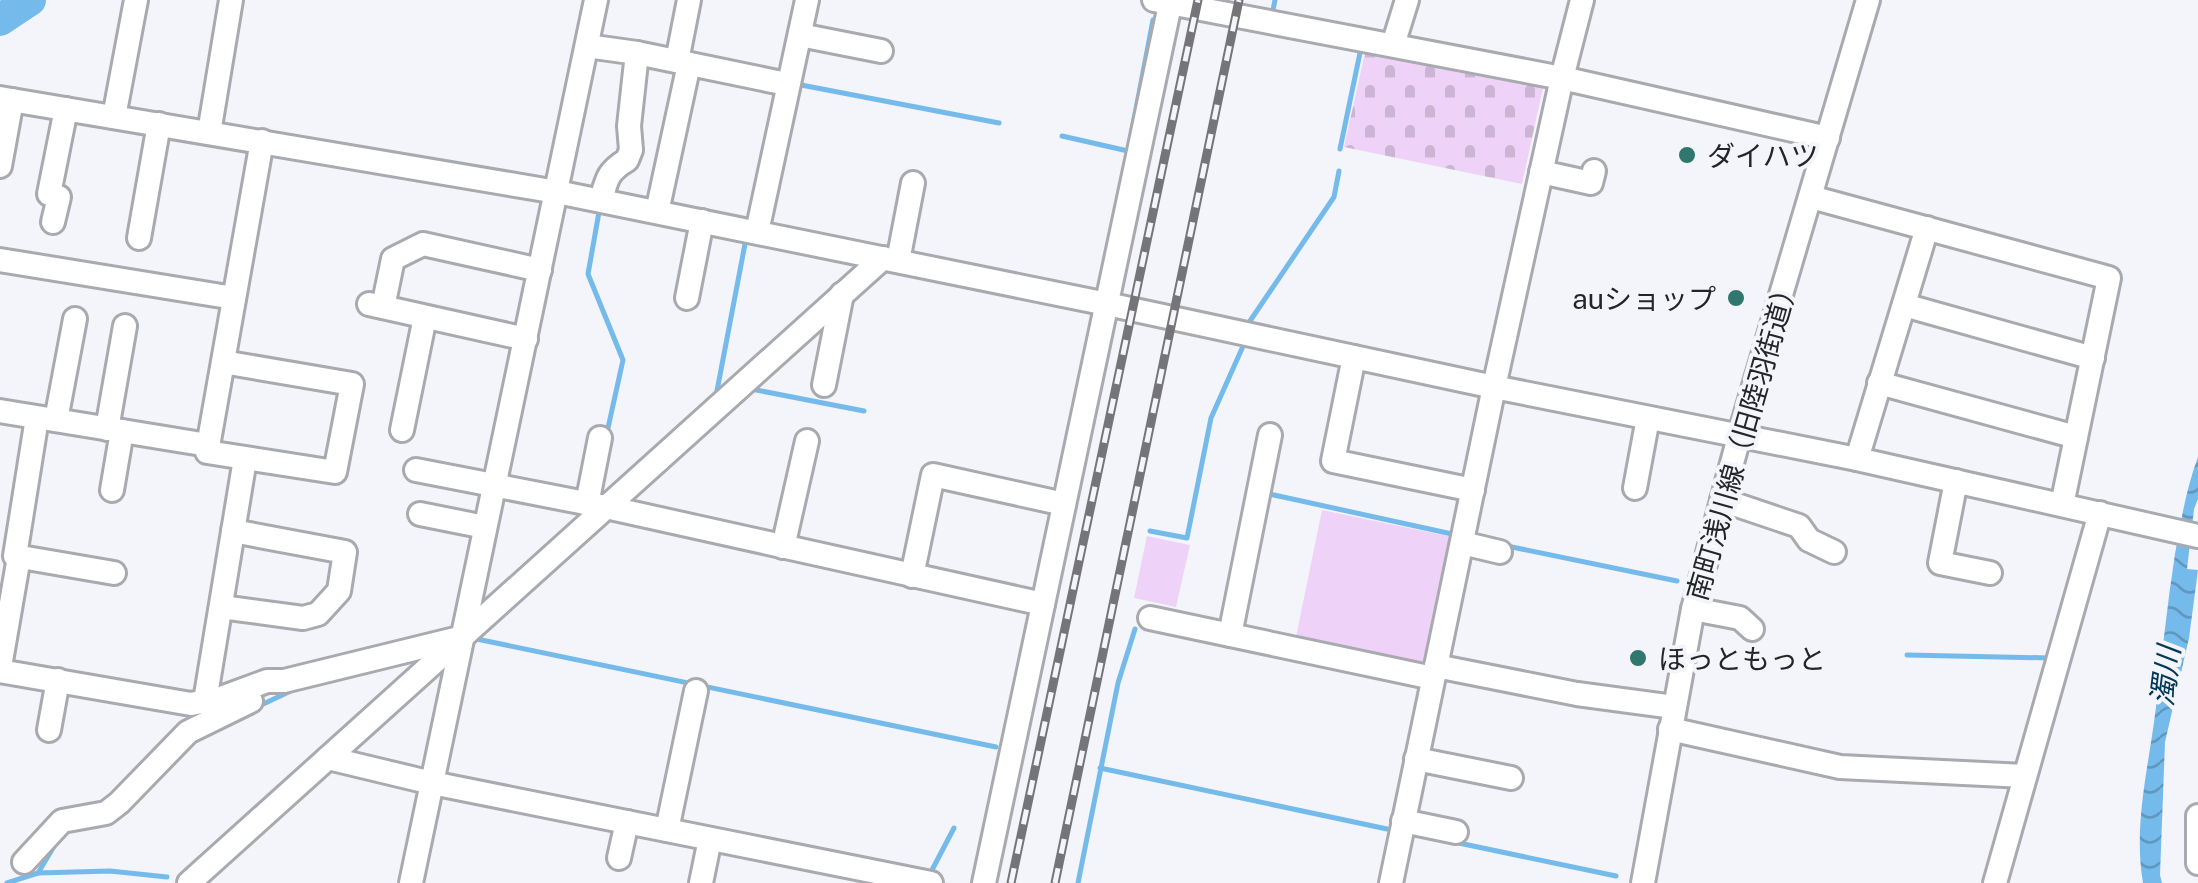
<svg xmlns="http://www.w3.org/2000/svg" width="2198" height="883" font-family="'Public Sans','Noto Sans JP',sans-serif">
<defs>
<pattern id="cemetery-stones" width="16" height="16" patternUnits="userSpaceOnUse" patternTransform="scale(2.5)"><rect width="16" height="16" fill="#eed2f7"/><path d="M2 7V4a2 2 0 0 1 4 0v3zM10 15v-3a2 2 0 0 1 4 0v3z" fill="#ccb4d4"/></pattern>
<pattern id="water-waves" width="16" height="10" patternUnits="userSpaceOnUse" patternTransform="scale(2.5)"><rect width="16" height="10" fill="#74baeb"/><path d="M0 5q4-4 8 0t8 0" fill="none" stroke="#5f97be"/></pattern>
</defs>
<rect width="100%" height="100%" fill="#f4f4fb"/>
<g fill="#eed2f7">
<path d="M1322,510L1452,537L1423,670L1295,642Z"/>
<path d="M1147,536L1190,545L1176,607L1134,598Z"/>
</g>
<path fill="url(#cemetery-stones)" d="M1365,53L1543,88L1522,184L1344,147Z"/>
<path fill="url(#water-waves)" d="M2198,457V499L2194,509L2187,569L2198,570L2189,638L2165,742L2160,875L2162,883H2143C2133,824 2149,766 2156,707C2162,656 2167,605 2175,554C2181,521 2186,489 2198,457Z"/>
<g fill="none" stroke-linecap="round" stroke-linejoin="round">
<g stroke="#74baeb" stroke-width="5">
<path d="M1272,15L1275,0"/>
<path d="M796,84L999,123"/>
<path d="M1062,136L1128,151L1153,20"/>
<path d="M1340,149L1361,48L1364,49"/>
<path d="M599,212L588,274L623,360L608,428"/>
<path d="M1250,321L1334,197L1339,171"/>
<path d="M751,389L864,411"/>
<path d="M716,396L745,244"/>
<path d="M1265,493L1452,534"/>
<path d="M1150,531L1187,538L1211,418L1244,344"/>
<path d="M1507,546L1677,581"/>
<path d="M472,638L996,747"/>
<path d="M1907,655L2050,658"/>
<path d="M257,707L297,688"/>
<path d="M1100,768L1387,829"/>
<path d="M1454,842L1616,876"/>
<path d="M932,870L954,828"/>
<path d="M38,873L110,871L167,877"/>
<path d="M7,883L38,873L56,843"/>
<path d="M1078,883L1118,683L1135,629"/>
</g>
<path stroke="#74baeb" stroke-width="32" d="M0,20L30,0"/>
<g stroke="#a9aab0" stroke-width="28">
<g id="minor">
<path d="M1154,0L1562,78L1828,138"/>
<path d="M800,35L881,51"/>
<path d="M1393,45L1407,0"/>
<path d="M587,46L637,53"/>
<path d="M677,61L689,0"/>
<path d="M0,98L557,192L1107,304L1494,387L1857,459L2198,536"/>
<path d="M114,117L136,0"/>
<path d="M209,133L231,0"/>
<path d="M0,166L12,100"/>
<path d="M1541,172L1591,183L1594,171"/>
<path d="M1811,197L2109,278L2062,505"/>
<path d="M601,200C607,179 607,172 627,160L631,150L629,126L637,53L777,82"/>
<path d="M657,212L689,64"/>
<path d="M53,222L59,197L49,194L66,109"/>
<path d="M757,232L807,0"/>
<path d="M139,238L159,124"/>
<path d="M0,260L234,298"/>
<path d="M898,261L913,183"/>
<path d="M687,298L702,221"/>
<path d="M369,304L526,339"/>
<path d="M1904,305L2093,358"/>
<path d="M383,307L393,259L423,244L540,270"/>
<path d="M1354,357L1333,461L1473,490"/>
<path d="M223,362L352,384L335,472L207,452L262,141"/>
<path d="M1879,383L2076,437"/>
<path d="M824,385L842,294"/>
<path d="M0,411L208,445"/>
<path d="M37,418L15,556L114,573"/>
<path d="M56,420L75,319"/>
<path d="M107,429L125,326"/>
<path d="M402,430L425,317"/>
<path d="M1857,459L1927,228"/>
<path d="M416,470L606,507L1043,604"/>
<path d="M1956,481L1940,563L1990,573"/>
<path d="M1635,488L1648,418"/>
<path d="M112,490L122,431"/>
<path d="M1722,500L1799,526L1809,540L1834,552"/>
<path d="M587,504L600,438"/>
<path d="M420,514L485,527"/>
<path d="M1462,543L1500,552"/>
<path d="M783,547L807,441"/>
<path d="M912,576L933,475L1064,504"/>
<path d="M221,607L303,618L318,614L339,591L345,552L233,531"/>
<path d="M1693,609L1740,618L1752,629"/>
<path d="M1150,618L1433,678"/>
<path d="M1230,635L1270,435"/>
<path d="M1436,666L1577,694L1674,707"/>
<path d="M0,667L19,557"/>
<path d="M0,671L191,704L221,698L267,681H284L455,639"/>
<path d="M205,701L245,459"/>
<path d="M1670,729L1840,767L2025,776"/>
<path d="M49,730L58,680"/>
<path d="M328,758L432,783L931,883"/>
<path d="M1416,759L1511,778"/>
<path d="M2198,816V863"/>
<path d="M1403,821L1456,832"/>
<path d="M667,830L696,691"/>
<path d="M619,858L627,822"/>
<path d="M24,862L62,821L106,813L119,803L188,732L251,701"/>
<path d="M189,883L883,258"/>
<path d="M411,883L596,0"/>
<path d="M701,883L710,839"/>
<path d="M984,883L1171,0"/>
<path d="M1391,883L1494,387L1562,78L1582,0"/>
<path d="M1643,883L1693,609L1739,437L1868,0"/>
<path d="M1995,883L2100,513"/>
</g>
</g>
<use href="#minor" stroke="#fff" stroke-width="22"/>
<g stroke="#757579" stroke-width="9">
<g id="rail">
<path d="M1011,883L1198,0"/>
<path d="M1055,883L1239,0"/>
</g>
</g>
<use href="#rail" stroke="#f4f4fb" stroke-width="5" stroke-dasharray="15" stroke-linecap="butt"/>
</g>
<g fill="#30776d" stroke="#f4f4fb" stroke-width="4">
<circle cx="1687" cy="155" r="10"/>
<circle cx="1736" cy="298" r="10"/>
<circle cx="1638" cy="658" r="10"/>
</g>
<g text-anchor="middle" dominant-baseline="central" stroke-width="8" stroke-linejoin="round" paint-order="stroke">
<g font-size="28" fill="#242527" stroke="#f4f4fb" text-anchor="start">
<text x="1707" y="155">ダイハツ</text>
<text x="1716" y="298" text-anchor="end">auショップ</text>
<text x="1658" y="658">ほっともっと</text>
</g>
<g font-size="28" fill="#242527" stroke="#f4f4fb">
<text transform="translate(1742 438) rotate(-74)">南町浅川線（旧陸羽街道）</text>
</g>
<g font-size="30" font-style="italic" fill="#003858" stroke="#f4f4fb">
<text transform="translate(2165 676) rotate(-83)">濁川</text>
</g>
</g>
</svg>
